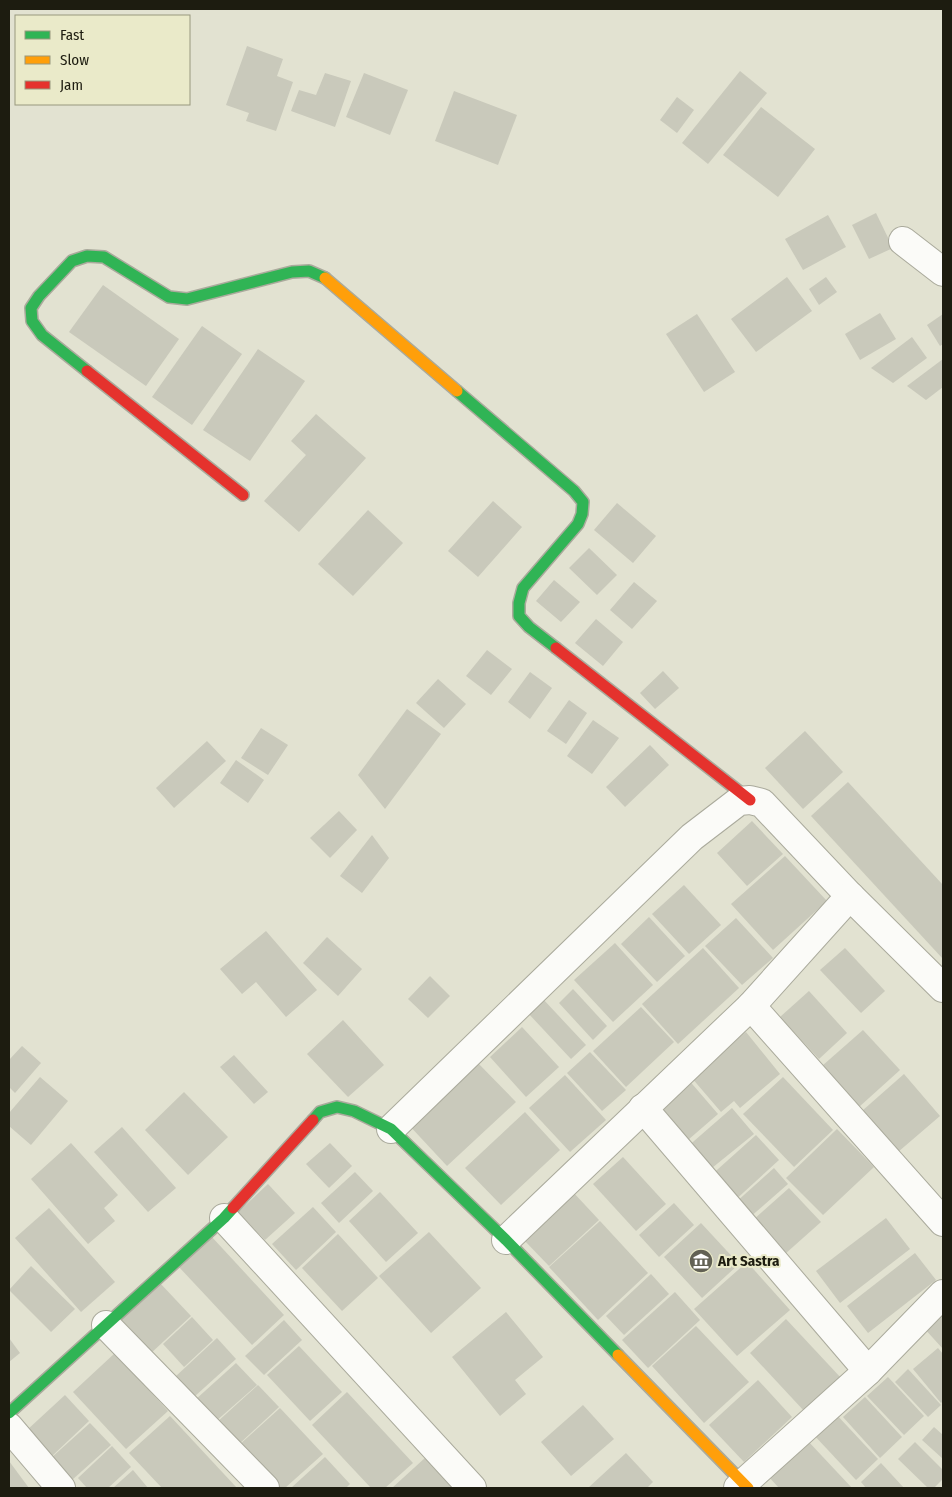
<svg xmlns="http://www.w3.org/2000/svg" width="952" height="1497" font-family="'Fira Sans Condensed',sans-serif">
<rect width="100%" height="100%" fill="#e2e2d1"/>
<g fill="#c9c9bb">
<path d="M247,46L283,59L277,76L293,82L276,131L246,121L249,113L226,105Z"/>
<path d="M740,71L767,93L708,164L682,143Z"/>
<path d="M325,73L351,81L335,127L291,111L299,90L316,95Z"/>
<path d="M364,73L408,90L390,135L346,117Z"/>
<path d="M454,91L517,115L498,165L435,141Z"/>
<path d="M677,97L694,110L677,133L660,120Z"/>
<path d="M761,107L815,149L778,197L723,155Z"/>
<path d="M876,213L893,248L869,259L852,225Z"/>
<path d="M828,215L846,247L803,270L785,239Z"/>
<path d="M787,277L812,311L756,352L731,319Z"/>
<path d="M826,277L837,292L819,305L809,289Z"/>
<path d="M103,285L179,339L146,386L69,332Z"/>
<path d="M880,313L896,339L860,360L845,334Z"/>
<path d="M697,314L735,372L704,392L666,334Z"/>
<path d="M943,314V344L940,346L927,325Z"/>
<path d="M202,326L242,354L192,425L152,397Z"/>
<path d="M912,337L927,358L893,383L871,368Z"/>
<path d="M258,349L305,381L250,461L203,430Z"/>
<path d="M943,359V387L926,400L907,386Z"/>
<path d="M316,414L366,458L299,532L264,501L306,455L291,441Z"/>
<path d="M493,501L522,527L478,577L448,551Z"/>
<path d="M617,503L656,536L633,563L594,530Z"/>
<path d="M368,510L403,543L353,596L318,564Z"/>
<path d="M589,548L617,575L597,595L569,568Z"/>
<path d="M554,580L580,602L561,622L536,601Z"/>
<path d="M634,582L657,601L632,629L610,610Z"/>
<path d="M596,619L623,642L603,666L575,643Z"/>
<path d="M487,650L512,669L491,695L466,676Z"/>
<path d="M663,671L679,688L655,709L640,693Z"/>
<path d="M530,672L552,688L530,719L508,702Z"/>
<path d="M438,679L466,704L444,728L416,703Z"/>
<path d="M569,700L587,713L566,744L547,731Z"/>
<path d="M407,709L441,734L385,809L358,775Z"/>
<path d="M593,720L619,738L592,774L567,756Z"/>
<path d="M261,728L288,745L268,775L241,758Z"/>
<path d="M805,731L843,772L803,809L765,768Z"/>
<path d="M207,741L226,761L174,808L156,788Z"/>
<path d="M650,745L669,765L625,807L606,787Z"/>
<path d="M236,760L264,780L248,803L220,783Z"/>
<path d="M848,782L943,885V959L811,816Z"/>
<path d="M339,811L357,830L330,858L310,838Z"/>
<path d="M752,821L783,854L747,886L717,853Z"/>
<path d="M372,835L389,858L362,893L340,876Z"/>
<path d="M785,856L827,901L773,950L731,904Z"/>
<path d="M684,885L721,925L689,954L652,914Z"/>
<path d="M649,917L685,956L657,982L621,944Z"/>
<path d="M736,918L773,958L742,985L705,946Z"/>
<path d="M266,931L317,990L286,1017L256,982L242,994L220,969Z"/>
<path d="M327,937L362,969L338,996L303,963Z"/>
<path d="M615,943L653,985L613,1022L574,980Z"/>
<path d="M703,948L739,988L678,1044L642,1004Z"/>
<path d="M845,948L885,991L861,1013L820,970Z"/>
<path d="M430,976L450,996L428,1018L408,999Z"/>
<path d="M573,989L607,1026L593,1040L559,1003Z"/>
<path d="M809,991L847,1033L819,1059L780,1017Z"/>
<path d="M542,998L586,1045L571,1059L527,1012Z"/>
<path d="M641,1007L674,1042L626,1087L593,1051Z"/>
<path d="M343,1020L384,1065L348,1097L307,1054Z"/>
<path d="M522,1027L559,1067L526,1097L490,1057Z"/>
<path d="M863,1030L900,1070L859,1107L822,1066Z"/>
<path d="M746,1032L780,1074L740,1108L734,1101L721,1112L691,1077Z"/>
<path d="M22,1046L41,1063L15,1093L9,1087V1060Z"/>
<path d="M590,1052L626,1090L602,1111L567,1073Z"/>
<path d="M234,1055L268,1092L254,1104L220,1067Z"/>
<path d="M475,1060L516,1102L447,1166L407,1123Z"/>
<path d="M904,1074L940,1116L898,1152L862,1111Z"/>
<path d="M565,1075L606,1120L570,1152L529,1108Z"/>
<path d="M40,1077L68,1101L31,1145L9,1126V1113Z"/>
<path d="M783,1077L833,1130L794,1167L743,1114Z"/>
<path d="M687,1078L718,1114L681,1146L649,1109Z"/>
<path d="M184,1092L228,1137L188,1175L145,1130Z"/>
<path d="M732,1108L754,1134L707,1172L686,1148Z"/>
<path d="M525,1112L560,1150L501,1205L465,1168Z"/>
<path d="M122,1127L176,1188L148,1212L94,1152Z"/>
<path d="M837,1129L874,1167L823,1215L786,1178Z"/>
<path d="M756,1135L779,1160L732,1203L708,1178Z"/>
<path d="M71,1143L118,1195L104,1208L115,1221L88,1244L31,1179Z"/>
<path d="M330,1143L352,1166L329,1188L306,1164Z"/>
<path d="M623,1157L666,1204L636,1231L593,1184Z"/>
<path d="M774,1168L788,1184L749,1218L735,1203Z"/>
<path d="M355,1172L373,1191L339,1223L321,1203Z"/>
<path d="M268,1184L295,1213L265,1240L238,1212Z"/>
<path d="M789,1188L821,1222L785,1254L753,1220Z"/>
<path d="M572,1191L599,1220L549,1266L522,1238Z"/>
<path d="M380,1192L418,1233L386,1262L349,1221Z"/>
<path d="M674,1203L694,1225L659,1257L639,1235Z"/>
<path d="M313,1207L336,1232L296,1270L272,1244Z"/>
<path d="M49,1208L115,1282L81,1312L15,1238Z"/>
<path d="M886,1218L910,1249L840,1303L816,1271Z"/>
<path d="M600,1221L648,1273L598,1320L549,1267Z"/>
<path d="M701,1223L739,1264L702,1298L664,1257Z"/>
<path d="M429,1232L481,1288L431,1333L379,1276Z"/>
<path d="M338,1234L378,1278L342,1311L302,1268Z"/>
<path d="M211,1236L284,1315L252,1345L178,1266Z"/>
<path d="M915,1253L936,1280L868,1333L847,1306Z"/>
<path d="M747,1262L790,1310L737,1356L694,1309Z"/>
<path d="M31,1266L75,1309L51,1332L9,1290Z"/>
<path d="M651,1274L669,1294L624,1335L606,1316Z"/>
<path d="M159,1282L191,1316L150,1354L118,1320Z"/>
<path d="M675,1292L700,1320L648,1368L622,1340Z"/>
<path d="M943,1308V1349L923,1327Z"/>
<path d="M506,1312L543,1357L515,1380L526,1394L500,1416L452,1357Z"/>
<path d="M192,1317L213,1340L184,1367L163,1344Z"/>
<path d="M786,1319L842,1379L805,1412L750,1353Z"/>
<path d="M284,1320L302,1340L264,1375L245,1356Z"/>
<path d="M696,1326L749,1382L704,1423L652,1366Z"/>
<path d="M9,1338L20,1353L9,1362Z"/>
<path d="M217,1338L236,1359L194,1397L175,1377Z"/>
<path d="M299,1346L342,1392L310,1421L267,1375Z"/>
<path d="M938,1348L943,1354V1401L941,1403L913,1369Z"/>
<path d="M115,1353L168,1411L126,1449L73,1392Z"/>
<path d="M236,1363L257,1385L215,1422L195,1400Z"/>
<path d="M908,1369L941,1405L928,1417L895,1382Z"/>
<path d="M888,1377L924,1416L904,1435L867,1396Z"/>
<path d="M758,1380L792,1417L744,1462L709,1425Z"/>
<path d="M258,1385L279,1407L237,1446L216,1423Z"/>
<path d="M347,1392L413,1463L385,1488H371L312,1425Z"/>
<path d="M65,1395L89,1421L51,1457L26,1431Z"/>
<path d="M865,1397L902,1437L880,1458L843,1417Z"/>
<path d="M583,1405L614,1439L571,1476L541,1442Z"/>
<path d="M280,1408L323,1454L285,1488H279L239,1445Z"/>
<path d="M834,1412L878,1459L856,1480L812,1433Z"/>
<path d="M170,1416L237,1488H162L129,1453Z"/>
<path d="M90,1423L111,1445L72,1480L51,1458Z"/>
<path d="M934,1427L943,1435V1459L922,1440Z"/>
<path d="M807,1440L852,1488H779L768,1476Z"/>
<path d="M915,1442L943,1470V1479L934,1488H928L898,1459Z"/>
<path d="M112,1446L131,1467L108,1488H87L78,1478Z"/>
<path d="M626,1453L653,1482L647,1488H588Z"/>
<path d="M325,1457L350,1484L346,1488H291Z"/>
<path d="M426,1457L455,1488H392Z"/>
<path d="M9,1461L29,1488H9Z"/>
<path d="M881,1463L904,1488H866L861,1482Z"/>
<path d="M133,1470L148,1488H113Z"/>
</g>
<g fill="none" stroke-linecap="round" stroke-linejoin="round">
<g stroke="#aaaa9c" stroke-width="30">
<g id="street">
<path d="M903,241L943,272"/>
<path d="M751,1006L943,1222"/>
<path d="M643,1108L868,1371"/>
<path d="M391,1129L692,837L739,801L750,800L762,803L850,896L943,988"/>
<path d="M224,1218L472,1488"/>
<path d="M506,1240L751,1006L850,896"/>
<path d="M106,1325L265,1488"/>
<path d="M9,1427L61,1488"/>
<path d="M738,1488L868,1371L943,1294"/>
</g>
</g>
<g stroke="#aaaa9c" stroke-width="14">
<g id="fast">
<path d="M87,371L42,335L32,321L31,308L39,296L72,261L87,256L104,257L169,297L187,299L292,272L309,271L325,278"/>
<path d="M457,391L574,491L583,502L582,514L578,524L523,588L519,603V616L529,627L556,648"/>
<path d="M313,1120L320,1112L337,1107L354,1111L391,1129L506,1240L618,1355"/>
<path d="M9,1413L224,1218L233,1208"/>
</g>
</g>
<g stroke="#aaaa9c" stroke-width="14">
<g id="slow">
<path d="M325,278L457,391"/>
<path d="M618,1355L748,1488"/>
</g>
</g>
<g stroke="#aaaa9c" stroke-width="14">
<g id="jam">
<path d="M87,371L243,495"/>
<path d="M556,648L750,800"/>
<path d="M233,1208L313,1120"/>
</g>
</g>
<use href="#street" stroke="#fbfbf8" stroke-width="28"/>
<use href="#fast" stroke="#30b455" stroke-width="11"/>
<use href="#slow" stroke="#ff9f0a" stroke-width="11"/>
<use href="#jam" stroke="#e5322d" stroke-width="11"/>
</g>
<defs>
<g id="museum-disc" transform="scale(1.25)"><circle r="9.5" fill="#626154" stroke="#eaeac9"/><path d="M0-6L6-3V-2H-6V-3ZM-5-1h2V3h-2ZM-1-1h2V3h-2ZM3-1h2V3H3ZM-6 4H6V6H-6Z" fill="#fff"/></g>
</defs>
<g fill-rule="evenodd">
<use href="#museum-disc" x="701" y="1261"/>
</g>
<g text-anchor="middle" dominant-baseline="central" stroke-width="4" stroke-linejoin="round" paint-order="stroke">
<g font-size="15" font-weight="bold" fill="#1d1c10" stroke="#eaeac9" text-anchor="start">
<text x="718" y="1261">Art Sastra</text>
</g>
</g>
<rect width="952" height="1497" fill="none" stroke="#1d1c10" stroke-width="20"/>
<rect x="15" y="15" width="175" height="90" fill="#eaeac9" stroke="#98987f"/>
<rect x="25" y="31" width="25" height="8" fill="#30b455" stroke="#98987f"/>
<text x="60" y="40" font-size="15" fill="#1d1c10">Fast</text>
<rect x="25" y="56" width="25" height="8" fill="#ff9f0a" stroke="#98987f"/>
<text x="60" y="65" font-size="15" fill="#1d1c10">Slow</text>
<rect x="25" y="81" width="25" height="8" fill="#e5322d" stroke="#98987f"/>
<text x="60" y="90" font-size="15" fill="#1d1c10">Jam</text>
</svg>
